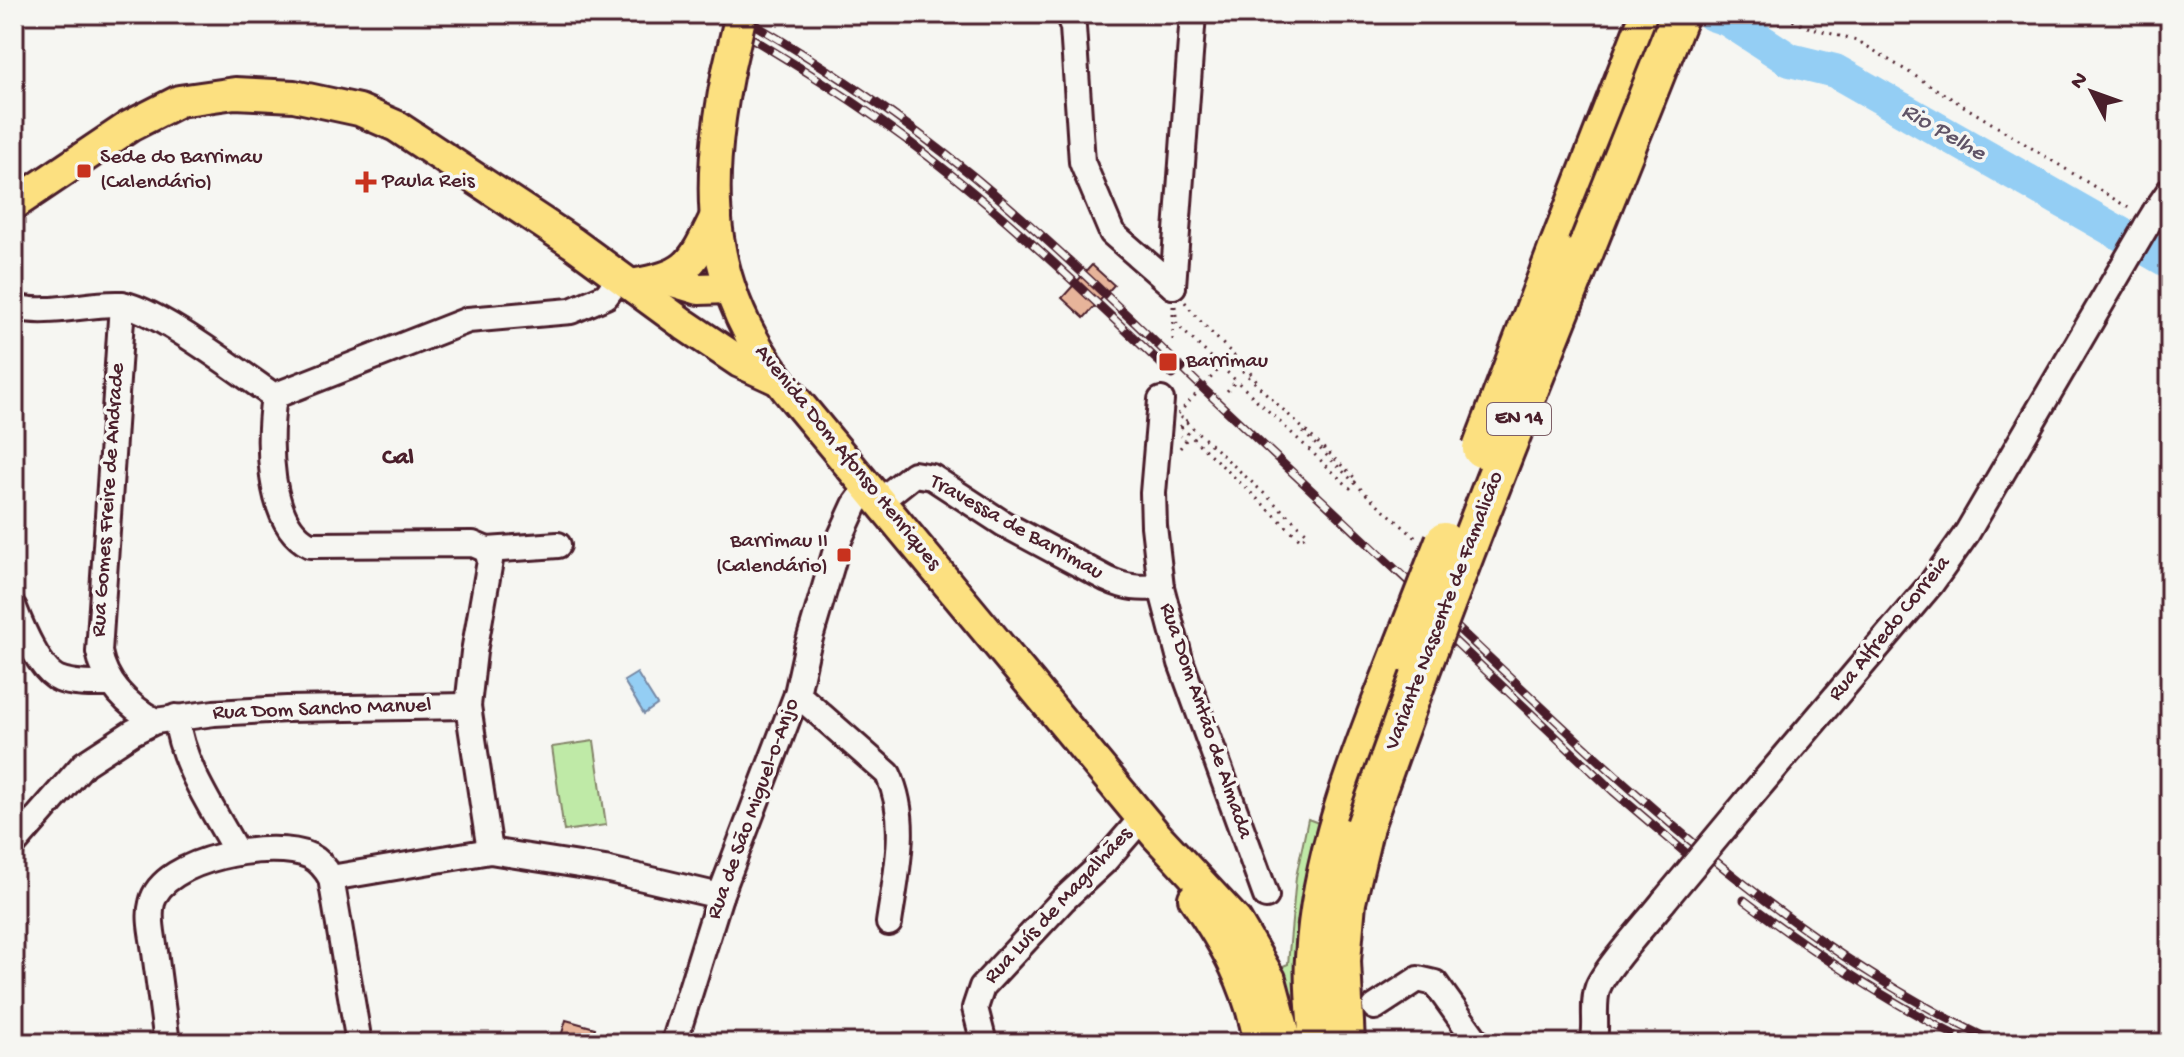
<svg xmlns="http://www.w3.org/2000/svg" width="2184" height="1057" font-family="'Gochi Hand',sans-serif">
<rect width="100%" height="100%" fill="#f6f6f2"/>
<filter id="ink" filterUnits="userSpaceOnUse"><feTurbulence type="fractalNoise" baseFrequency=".0125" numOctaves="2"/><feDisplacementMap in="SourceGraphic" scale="16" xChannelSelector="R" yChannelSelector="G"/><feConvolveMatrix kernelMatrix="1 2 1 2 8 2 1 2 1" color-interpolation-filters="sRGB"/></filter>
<g filter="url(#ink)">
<g fill="#bfeaa7" stroke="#848469" stroke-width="2">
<path d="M594,741L606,825L564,831L552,747Z"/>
<path d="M1308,819L1321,824L1297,953L1296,1023L1276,969L1288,964L1296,877Z"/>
</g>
<path fill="#94cef4" stroke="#7688a4" stroke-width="2" d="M637,673L657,705L644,714L624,681Z"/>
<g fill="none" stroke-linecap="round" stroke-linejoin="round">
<path stroke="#94cef4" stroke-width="34" d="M1712,14L1727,19L1790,60L1835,71L2170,262"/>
</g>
<g fill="#e7b49a" stroke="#4a1f2b" stroke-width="2">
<path d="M1092,265L1114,285L1084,318L1062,298Z"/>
<path d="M566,1020L595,1028L591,1043H559Z"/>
</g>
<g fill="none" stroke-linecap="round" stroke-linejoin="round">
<g stroke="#4a1f2b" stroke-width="30">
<g id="minor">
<path d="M1068,14L1073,27L1082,162L1112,233L1173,286"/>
<path d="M2155,212L2170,190"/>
<path d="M1173,286L1193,14"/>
<path d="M122,304L99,652C105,683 128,706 155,721"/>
<path d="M14,307C49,316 84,303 119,304C152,305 243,375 274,396L468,320L571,311L606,296L620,277"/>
<path d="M274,396C268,438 266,524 310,545L473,544L487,550"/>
<path d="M1161,400L1153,493L1154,526L1161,587L1181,663L1266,896"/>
<path d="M880,501L914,474L932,477L1004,524L1107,579C1126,588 1140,589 1161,587"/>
<path d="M487,550L490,561L474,652L468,706L490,851"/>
<path d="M487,550L558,545"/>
<path d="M14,608C21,626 40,672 59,679C74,685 94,684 111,684"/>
<path d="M797,694L888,774C910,820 896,874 889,923"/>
<path d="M176,717C182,766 214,810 237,853"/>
<path d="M1747,801L1931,584L1967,533L2147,225"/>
<path d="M14,844L84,764L133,732L155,721L214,713L287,709L468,706"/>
<path d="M331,878L490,851L605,869L720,896"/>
<path d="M1375,1007L1418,979L1435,983L1478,1043"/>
<path d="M167,1043C163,1013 159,982 155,952C153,936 148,918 152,903C162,858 274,839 310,856C320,861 326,869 331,878L359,1043"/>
<path d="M674,1043L720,896L797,694L807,648L839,540L855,505L868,487"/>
<path d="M984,1043L975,1008L982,987L1063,900L1104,862L1142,818"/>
<path d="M1592,1043C1599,1031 1591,1006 1598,987C1604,970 1650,919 1664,901"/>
</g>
</g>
<g stroke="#4a1f2b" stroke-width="36">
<g id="major">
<path d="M728,71C704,193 706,291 788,391L1156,835L1236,921L1270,979L1287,1043"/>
<path d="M14,204L130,126L179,101L235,93L294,96L359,110L396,126L573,243L685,325L740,362L777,379"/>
<path d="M666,279L699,289L728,288"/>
<path d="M631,285C689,275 691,267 716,216"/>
<path d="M1194,898C1228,947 1248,984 1260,1043"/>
</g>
</g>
<g stroke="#4a1f2b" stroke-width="42">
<g id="highway">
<path d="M1556,252L1649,14"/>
<path d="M1318,1043C1316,1015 1312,985 1314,958C1320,850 1361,752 1400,653"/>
<path d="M1346,1043L1342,961L1347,902L1365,826"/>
</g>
</g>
<g stroke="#4a1f2b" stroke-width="3" stroke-dasharray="2 6" stroke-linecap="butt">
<path d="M1778,14L1805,26L1860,42L2132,210"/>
<path d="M1185,302C1207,333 1238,355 1260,385"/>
<path d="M1173,306V341"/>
<path d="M1175,306L1177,325L1350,488L1357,480L1229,358"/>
<path d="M1227,391L1237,380"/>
<path d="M1180,427L1190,417"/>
<path d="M1181,427L1301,540L1307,533L1181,417"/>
<path d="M1303,432L1366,494L1417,539"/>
<path d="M1180,448L1186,440L1181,436"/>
</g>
<use href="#minor" stroke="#f6f6f2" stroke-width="24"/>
<use href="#major" stroke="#fce080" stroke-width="30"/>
<use href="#highway" stroke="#fce080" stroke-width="36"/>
<g stroke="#4a1f2b" stroke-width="9">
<g id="rail">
<path d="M711,14C786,58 860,103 929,157C1015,224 1094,300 1173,375"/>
<path d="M736,14C819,61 898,115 973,176C1055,244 1131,319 1208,393C1310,489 1412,584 1513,680C1660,819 1811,956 1997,1043"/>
<path d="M1426,614L1613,791L1694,860"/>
<path d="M1744,900C1815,954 1890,1003 1970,1043"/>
</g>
</g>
<use href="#rail" stroke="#f6f6f2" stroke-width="6" stroke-dasharray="18" stroke-linecap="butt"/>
<g stroke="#4a1f2b" stroke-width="30" stroke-linecap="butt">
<g id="minor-bridge">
<path d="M2147,225L2155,212"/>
<path d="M1664,901L1747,801"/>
</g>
</g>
<g stroke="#4a1f2b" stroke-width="36" stroke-linecap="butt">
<path id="major-bridge" d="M728,71L741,14"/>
</g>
<g stroke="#4a1f2b" stroke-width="42" stroke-linecap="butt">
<g id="highway-bridge">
<path d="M1481,449L1556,252"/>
<path d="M1400,653L1444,541"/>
<path d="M1365,826C1461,552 1573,284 1680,14"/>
</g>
</g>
<path stroke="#4a1f2b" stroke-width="3" stroke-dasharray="2 6" stroke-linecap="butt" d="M1178,414L1229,358"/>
<use href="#minor-bridge" stroke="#f6f6f2" stroke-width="24"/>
<use href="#major-bridge" stroke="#fce080" stroke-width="30"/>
<use href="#highway-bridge" stroke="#fce080" stroke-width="36"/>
</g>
</g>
<g fill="#c8321e" stroke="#f6f6f2" stroke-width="3">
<rect x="76" y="163" width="16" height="16" rx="4"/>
<path d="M362 170h8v8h8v8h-8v8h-8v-8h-8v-8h8z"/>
<rect x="1158" y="352" width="20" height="20" rx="4"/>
<rect x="836" y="547" width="16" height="16" rx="4"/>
</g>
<g text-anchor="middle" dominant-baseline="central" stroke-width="7" stroke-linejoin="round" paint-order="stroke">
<rect fill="#f6f6f2" stroke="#7e6067" stroke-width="2" x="1487" y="403" width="64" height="32" rx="6"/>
<g font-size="20" font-weight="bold" fill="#4a1f2b">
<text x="1519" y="419">EN 14</text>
</g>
<g font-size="22" fill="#4a1f2b" stroke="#f6f6f2" text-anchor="start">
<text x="100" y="158">Sede do Barrimau<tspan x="100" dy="25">(Calendário)</tspan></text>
<text x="382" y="182">Paula Reis</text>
<text x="1186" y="362">Barrimau</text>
<text x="828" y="542" text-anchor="end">Barrimau II<tspan x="828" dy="25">(Calendário)</tspan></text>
</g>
<g font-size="22" fill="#4a1f2b" stroke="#f6f6f2">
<text transform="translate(847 458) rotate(51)">Avenida Dom Afonso Henriques</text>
<text transform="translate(109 500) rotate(-86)">Rua Gomes Freire de Andrade</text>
<text transform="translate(1016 528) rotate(29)">Travessa de Barrimau</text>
<text transform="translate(1445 611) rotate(-69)">Variante Nascente de Famalicão</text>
<text transform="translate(1890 629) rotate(-51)">Rua Alfredo Correia</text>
<text transform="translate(322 710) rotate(-2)">Rua Dom Sancho Manuel</text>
<text transform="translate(1205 721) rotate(71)">Rua Dom Antão de Almada</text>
<text transform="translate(754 809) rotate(-70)">Rua de São Miguel-o-Anjo</text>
<text transform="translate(1059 906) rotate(-47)">Rua Luís de Magalhães</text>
</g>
<g font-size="24" font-style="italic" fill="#605467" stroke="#f6f6f2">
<text transform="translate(1943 133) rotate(30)">Rio Pelhe</text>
</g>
<g font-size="24" font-weight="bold" fill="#4a1f2b" stroke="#f6f6f2">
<text x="398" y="458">Cal</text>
</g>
</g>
<rect width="2184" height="1057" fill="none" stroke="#f6f6f2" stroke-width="48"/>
<rect x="24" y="24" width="2136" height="1009" fill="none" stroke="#4a1f2b" stroke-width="3" filter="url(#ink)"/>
<g transform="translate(2092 92) rotate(311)" stroke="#f6f6f2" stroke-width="6" paint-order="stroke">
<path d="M0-6L14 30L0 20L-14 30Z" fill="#4a1f2b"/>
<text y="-12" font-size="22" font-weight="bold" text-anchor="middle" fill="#4a1f2b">N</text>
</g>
</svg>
